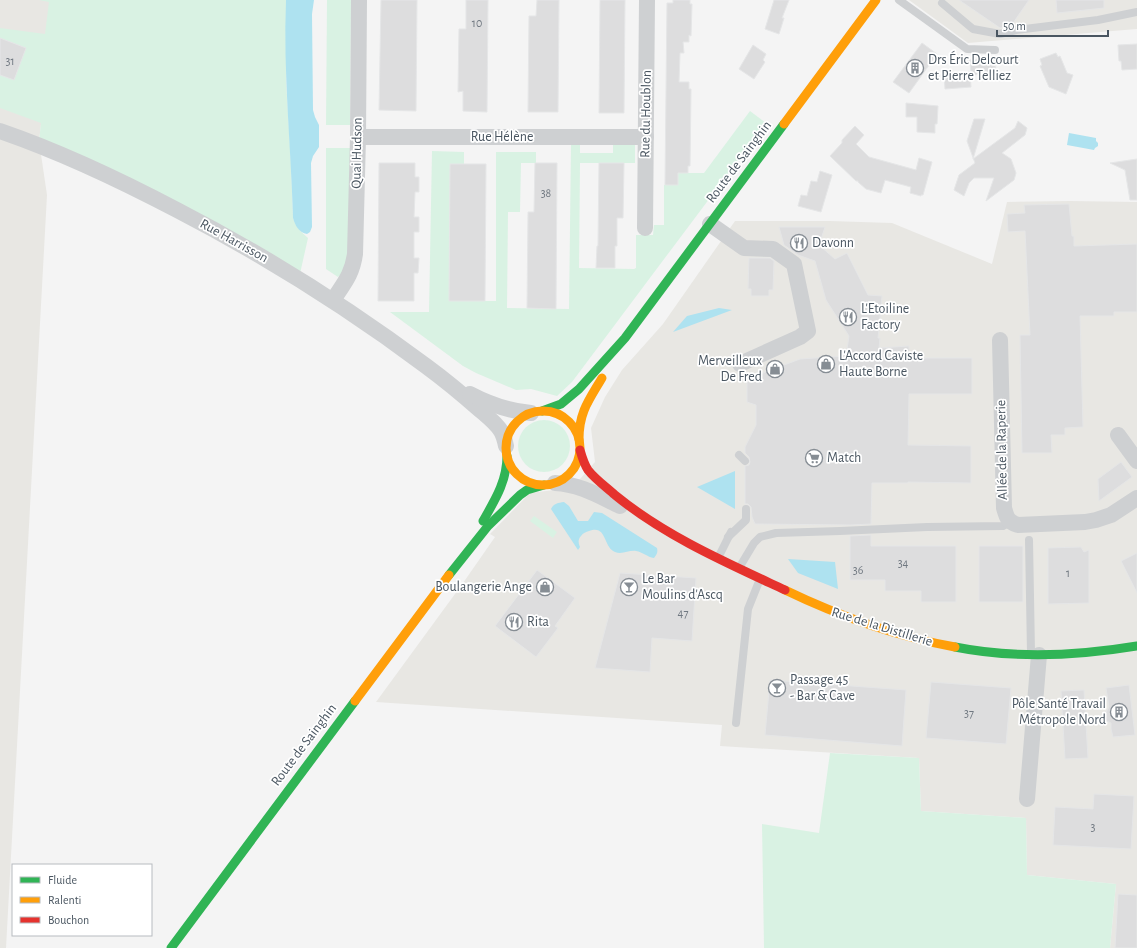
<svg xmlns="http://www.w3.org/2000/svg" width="1137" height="948" font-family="'Alegreya Sans',sans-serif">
<rect width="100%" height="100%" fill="#f4f4f4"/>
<g fill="#e8e7e3">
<path d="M0,0H56L39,141L47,195L6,948H0Z"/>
<path d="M909,0H1137V29L968,43Z"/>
<path d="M1070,201L1137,202V948H1110L1116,884L1027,875L1026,818L921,811L919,758L720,746L722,725L376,702L463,583L495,537L490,534L530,493L562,489L580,479L595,462L591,428L605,397L622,370L663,324L735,221H830L892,223L992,264L1007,202Z"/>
</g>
<g fill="#d9f2e3">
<path d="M39,0H286V81L291,163L293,218C296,227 301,232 308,238L297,287L195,214L39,141L41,123L0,108V28L45,34L49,2Z"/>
<path d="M327,0H351L350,125H326Z"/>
<path d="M750,111L766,123L572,382L557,396L531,389L516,390L476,373L463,366L390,312H429L432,151L464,152V164H450L449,301H496V152H536V163H521L520,212H508L507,308L569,309L571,145L580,144V153H613V144H635V163H580L579,268L634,269L636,268V235H653L654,225H664V185H678V173H704Z"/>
<path d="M326,148H350L348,259L342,273L338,277L326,269Z"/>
<circle cx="544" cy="446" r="26"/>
<path d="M534,516L557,532L553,538L530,521Z"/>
<path d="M830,753L919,758L921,811L1026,818L1027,875L1116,884L1110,948H764L762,824L819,833Z"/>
</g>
<g fill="#aee2f0">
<path d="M286,0H314L312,14L313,110L315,117L319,125V147L313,156L311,163L312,227L310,232L307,234C299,233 295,225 293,218C291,145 283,73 286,0Z"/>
<path d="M1069,133L1096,138V141L1098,143V146L1095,148L1094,150L1067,145Z"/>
<path d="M719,308L732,310L673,332L687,316Z"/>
<path d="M735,471V509L697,487Z"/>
<path d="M564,502L569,506L578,521H588L594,512L602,513L657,548C658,553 657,554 654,558C647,557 643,552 636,551C629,550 622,555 615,552C603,547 607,524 589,531C586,532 583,533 581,536C578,539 578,543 580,547L578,550L551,509C554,503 558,503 564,502Z"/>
<path d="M788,559L835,562L838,589L798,573Z"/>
</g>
<g fill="#ddddde" stroke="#e5e6e7">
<path d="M381,0H417L416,111L379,110Z"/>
<path d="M466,0H488L487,112L463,111V91L458,92L459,29H466Z"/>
<path d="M537,0H559L558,112H528L529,16H536Z"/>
<path d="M600,0H625L624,113H599Z"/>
<path d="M673,0H690V4H692L691,36L689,35V42H683L684,53H680L679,82H689V89H691L690,166H688V173H678V185H665L667,3H673Z"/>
<path d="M774,0H789L782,18H784L779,34L765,29Z"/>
<path d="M959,0H1029L1011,26L1000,28Z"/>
<path d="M1056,0H1104V8L1057,13Z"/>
<path d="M0,38L26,48L14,80L0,75Z"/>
<path d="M922,43L937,54L909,93L893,82Z"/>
<path d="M1137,44V69L1122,70L1121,61H1119L1118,45Z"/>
<path d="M753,45L766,54L763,60L765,62L754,79L739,69Z"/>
<path d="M1056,53L1058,57L1060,56L1067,73L1073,75L1066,94L1049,87L1040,66L1042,65L1040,59Z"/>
<path d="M995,58L996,73L971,75L970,60Z"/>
<path d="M970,72L971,87L945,89L944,74Z"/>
<path d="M906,103L938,106L937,124H935V133L917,132V117H906Z"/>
<path d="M974,119H985L973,159L1015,128L1018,121L1027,128L1025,135L1002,153L1011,159L1016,173L1014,180L986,201L994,178H974L969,183L964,196L954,190L959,175L975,163L967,141Z"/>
<path d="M855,126L864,135L856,144L869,157L916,170L919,158L932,162L923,195H921V196L910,193L911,187L885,180L881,193L866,189L858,182V181H856L830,156L842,143V140Z"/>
<path d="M1137,159V200H1130L1125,170L1110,163Z"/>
<path d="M379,163H415V177H419V192H415L414,217H419V232H414V258H419L418,273H414V301H378Z"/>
<path d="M535,163H557L556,309L527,308L528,212H534Z"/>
<path d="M599,163H624L623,218H617V246H615V268H596L597,246H598Z"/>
<path d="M450,164H486L485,301H449Z"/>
<path d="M820,171L832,175L821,212L798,206L801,195L807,196L811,181L817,182Z"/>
<path d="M1069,204L1072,236H1074V246L1137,244V312H1114V316H1080L1083,427L1065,428V435H1051L1052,453H1022L1020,335H1030L1025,231L1008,232L1007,214L1025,213L1024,205Z"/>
<path d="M779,227H825L819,245L835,259L847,253L868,295L882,296L878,338H880L879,348L909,346V358H972V394H909L908,445L971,446V483L908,482V483H872L871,524L850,525L755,524L752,517L751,507L748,504H745V466L749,465L750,462L749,457L745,453V447L756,425V405L747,402V379L800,359L846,356L849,336L826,300L815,261L798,255L784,245Z"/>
<path d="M749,258H770L774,261L773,290H769V296H751V289H748Z"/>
<path d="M1121,462L1132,477L1099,501L1098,479Z"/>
<path d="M871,535V546H956V602H921V591H885V580H850V536Z"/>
<rect x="979" y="546" width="44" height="56"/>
<path d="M1081,547L1084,552L1089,550V603L1048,604V548Z"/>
<path d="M1137,553V593L1121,561Z"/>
<path d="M537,570L575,598L555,626L558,628L536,657L495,626Z"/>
<path d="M620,573L696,578L692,641L652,638L650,672L595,668Z"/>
<path d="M770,680L906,690L902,746L765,735Z"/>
<path d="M931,682L1011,688L1006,744L926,738Z"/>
<path d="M1129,685L1135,735L1113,737L1111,729V723L1102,719L1109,707L1106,688Z"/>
<path d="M1084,690L1088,758L1065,759L1061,691Z"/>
<path d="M1094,794L1134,796L1131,849L1053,845L1055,807L1093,809Z"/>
<path d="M1118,894L1137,895V948H1115Z"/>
</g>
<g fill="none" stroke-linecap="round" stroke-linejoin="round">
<g stroke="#ced0d2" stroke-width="8">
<path d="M899,0L967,49L995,50"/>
<path d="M942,3L973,29L1000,34L1016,30L1098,20L1137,12"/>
<path d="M739,455L745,461"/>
<path d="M728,537L746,520V509"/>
<path d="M1029,540L1031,653"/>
<path d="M718,558L731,532"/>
<path d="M739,568L754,543L760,537L776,533L840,531L927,527L1003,526L1010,522"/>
<path d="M736,723L748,609L760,579"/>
</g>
<g stroke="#ced0d2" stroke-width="16">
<path d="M0,131C61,152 120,180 177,210C264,255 347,307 426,366C445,380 462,394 480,410C487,416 496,423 501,431C504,436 505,441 506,446"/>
<path d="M358,137H646"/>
<path d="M710,224L744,248L773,249L794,264L808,331L800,337L740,364"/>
<path d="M645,228L647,0"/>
<path d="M333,300C344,283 352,275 355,254L358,137L359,0"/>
<path d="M1000,340L1004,508C1007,518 1007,521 1018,525L1085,522L1096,520L1111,515L1137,498"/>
<path d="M470,394C489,404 509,411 531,413"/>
<path d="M1118,435L1137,461"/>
<path d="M555,483C579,484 599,496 620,506"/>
<path d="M1027,799L1039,655"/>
</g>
<g stroke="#30b455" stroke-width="9">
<path d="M542,411L561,404L579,389L625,338L784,124"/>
<path d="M483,521C495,500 507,481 507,456"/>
<path d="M449,575L488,526L520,495L527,490L544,485"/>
<path d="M955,647C1015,659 1077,656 1137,646"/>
<path d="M171,948L355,701"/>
</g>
<g stroke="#ff9f0a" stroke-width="9">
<path d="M784,124L876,0"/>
<circle cx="543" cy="448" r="37"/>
<path d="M579,439C579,412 589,400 602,378"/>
<path d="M785,590C841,617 894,636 955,647"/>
<path d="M355,701L449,575"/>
</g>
<path stroke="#e5322d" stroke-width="9" d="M580,450C582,457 584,464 588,470C595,479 606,487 615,495C665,536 727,563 785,590"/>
</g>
<defs>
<g id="building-ring" transform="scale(0.9)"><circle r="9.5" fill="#fff" stroke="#868d94" stroke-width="1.5"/><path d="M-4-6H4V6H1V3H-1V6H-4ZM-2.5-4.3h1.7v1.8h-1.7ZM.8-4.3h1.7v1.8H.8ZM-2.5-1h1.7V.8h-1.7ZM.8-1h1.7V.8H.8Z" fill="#868d94"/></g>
<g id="restaurant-ring" transform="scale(0.9)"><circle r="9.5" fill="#fff" stroke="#868d94" stroke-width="1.5"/><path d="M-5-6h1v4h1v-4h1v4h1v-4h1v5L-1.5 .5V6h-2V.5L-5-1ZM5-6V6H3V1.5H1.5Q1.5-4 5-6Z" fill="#868d94"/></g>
<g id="shop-ring" transform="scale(0.9)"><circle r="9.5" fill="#fff" stroke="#868d94" stroke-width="1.5"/><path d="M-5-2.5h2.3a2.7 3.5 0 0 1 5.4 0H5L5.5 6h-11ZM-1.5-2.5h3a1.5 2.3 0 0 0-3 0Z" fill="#868d94"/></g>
<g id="supermarket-ring" transform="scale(0.9)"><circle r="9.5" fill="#fff" stroke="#868d94" stroke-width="1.5"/><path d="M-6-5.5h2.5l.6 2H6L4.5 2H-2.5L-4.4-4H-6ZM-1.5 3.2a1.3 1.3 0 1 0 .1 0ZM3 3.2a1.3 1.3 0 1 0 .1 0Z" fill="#868d94"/></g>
<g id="bar-ring" transform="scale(0.9)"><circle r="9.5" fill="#fff" stroke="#868d94" stroke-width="1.5"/><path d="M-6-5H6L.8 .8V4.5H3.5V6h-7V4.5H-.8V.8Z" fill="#868d94"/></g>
</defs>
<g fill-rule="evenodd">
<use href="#building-ring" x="915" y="68"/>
<use href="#restaurant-ring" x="799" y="243"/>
<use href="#restaurant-ring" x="848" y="317"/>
<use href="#shop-ring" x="826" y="364"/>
<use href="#shop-ring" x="775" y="369"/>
<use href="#supermarket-ring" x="814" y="458"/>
<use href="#shop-ring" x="545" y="587"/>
<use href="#bar-ring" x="629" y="587"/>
<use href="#restaurant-ring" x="514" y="622"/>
<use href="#bar-ring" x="777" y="688"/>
<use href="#building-ring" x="1119" y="712"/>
</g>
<g text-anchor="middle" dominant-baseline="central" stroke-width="3.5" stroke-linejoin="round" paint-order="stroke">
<g font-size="12" fill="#707881">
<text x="477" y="23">10</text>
<text x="10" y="61">31</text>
<text x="546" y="193">38</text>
<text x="903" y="563">34</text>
<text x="858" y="570">36</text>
<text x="1068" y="573">1</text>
<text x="683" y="613">47</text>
<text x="969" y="713">37</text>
<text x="1093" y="827">3</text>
</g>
<g font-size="14" fill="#4a5661" stroke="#fff" text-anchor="start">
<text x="928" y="60">Drs Éric Delcourt<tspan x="928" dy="16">et Pierre Telliez</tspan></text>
<text x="812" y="243">Davonn</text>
<text x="861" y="309">L'Etoiline<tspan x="861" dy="16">Factory</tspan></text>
<text x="839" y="356">L'Accord Caviste<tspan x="839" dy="16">Haute Borne</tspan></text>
<text x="762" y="361" text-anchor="end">Merveilleux<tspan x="762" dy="16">De Fred</tspan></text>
<text x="827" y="458">Match</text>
<text x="642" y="579">Le Bar<tspan x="642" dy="16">Moulins d'Ascq</tspan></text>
<text x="532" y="587" text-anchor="end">Boulangerie Ange</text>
<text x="527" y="622">Rita</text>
<text x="790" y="680">Passage 45<tspan x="790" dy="16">- Bar &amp; Cave</tspan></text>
<text x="1106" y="704" text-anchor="end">Pôle Santé Travail<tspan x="1106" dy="16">Métropole Nord</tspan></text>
</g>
<g font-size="14" fill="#4a5661" stroke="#fff">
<text transform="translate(646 114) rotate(-89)">Rue du Houblon</text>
<text x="502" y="137">Rue Hélène</text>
<text transform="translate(357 153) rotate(-89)">Quai Hudson</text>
<text transform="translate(739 162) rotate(-53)">Route de Sainghin</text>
<text transform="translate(234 241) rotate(29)">Rue Harrisson</text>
<text transform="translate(1002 450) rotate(-91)">Allée de la Raperie</text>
<text transform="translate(882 627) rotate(17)">Rue de la Distillerie</text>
<text transform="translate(304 745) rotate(-53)">Route de Sainghin</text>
</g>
</g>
<rect x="12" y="864" width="140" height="72" fill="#ffffff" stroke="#b7bbc0"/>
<rect x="20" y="877" width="20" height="6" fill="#30b455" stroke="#b7bbc0"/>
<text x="48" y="884" font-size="12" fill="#4a5661">Fluide</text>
<rect x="20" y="897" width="20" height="6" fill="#ff9f0a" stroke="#b7bbc0"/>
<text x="48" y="904" font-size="12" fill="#4a5661">Ralenti</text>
<rect x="20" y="917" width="20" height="6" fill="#e5322d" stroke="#b7bbc0"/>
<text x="48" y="924" font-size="12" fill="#4a5661">Bouchon</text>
<path d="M997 30v6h111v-6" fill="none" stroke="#4a5661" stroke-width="2"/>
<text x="1003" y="30" font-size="12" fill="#4a5661" stroke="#ffffff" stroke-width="3" paint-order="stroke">50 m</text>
</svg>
